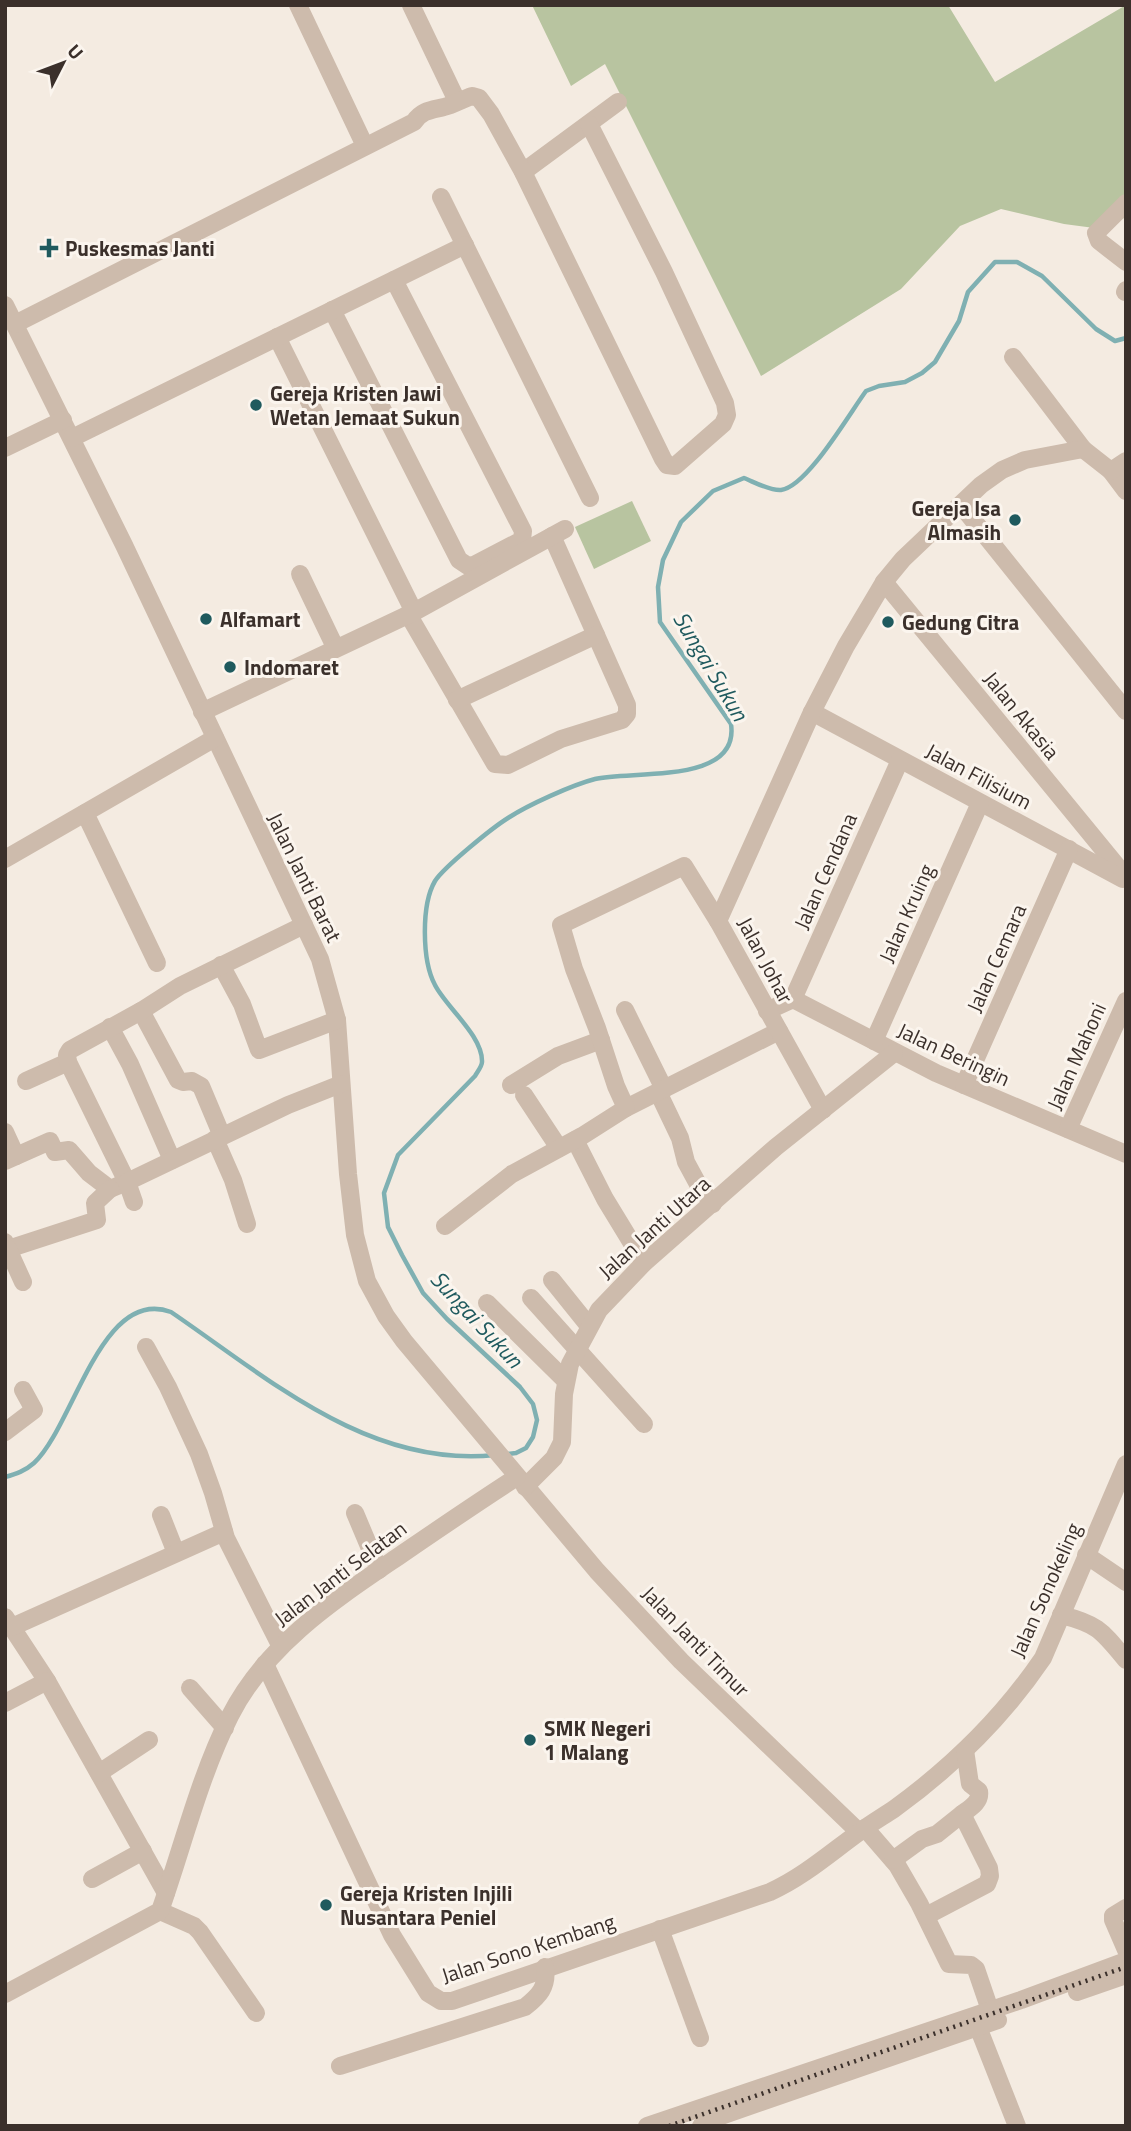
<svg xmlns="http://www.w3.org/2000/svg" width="1131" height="2131" font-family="'Titillium Web',sans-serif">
<rect width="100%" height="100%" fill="#f4ebe1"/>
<g fill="#b8c4a0">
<path d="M532,5H948L995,82L1126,5V217L1102,229L1064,224L1001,209L960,226L901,289L761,376L605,64L571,86Z"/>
<path d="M632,501L651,541L594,569L575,527Z"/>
</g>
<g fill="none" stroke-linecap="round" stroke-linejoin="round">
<g stroke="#7fb0b2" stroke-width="4.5">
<path d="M507,1454L516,1453L526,1448L533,1437L537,1420L533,1404L520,1387L447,1319L423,1293L402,1255L388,1227L384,1193L398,1155L475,1076C478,1071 482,1066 482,1062C483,1036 446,1007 435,985C422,961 421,905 435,881C444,867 492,828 508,818C528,805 572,785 595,779C632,770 740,785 731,724L660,622L658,587L663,560L681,522L713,491L744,478C754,482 770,491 781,490C807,487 849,414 866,391L879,386L905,382L922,373L935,362L959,321L968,292L995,262H1017L1042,276L1096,329L1115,341L1126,338"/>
<path d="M5,1477C16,1474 25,1471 34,1463C74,1426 101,1286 171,1312C268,1378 368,1468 495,1455"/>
</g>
<g stroke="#cdbbac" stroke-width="18">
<path d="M298,5L365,146"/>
<path d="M411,5L457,101"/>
<path d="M523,172L618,102"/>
<path d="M441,197L590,498"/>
<path d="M1126,203L1096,233L1099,241L1126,262"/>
<path d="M1125,292L1126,290"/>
<path d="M5,305L124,545L320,959L337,1020L348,1174L355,1235L367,1281L386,1316L404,1341L597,1571L681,1661L859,1832"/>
<path d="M332,310L459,560L468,566L474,565L522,540L523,531L394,280"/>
<path d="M15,324L414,122C422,110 432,110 444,107C453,105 463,99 472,96L479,98L491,114L523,172L663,459L667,465L675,466L723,424L727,415L725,403L664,272L589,124"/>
<path d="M277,337L414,612"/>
<path d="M1013,357L1083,449"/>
<path d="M72,438L465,245"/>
<path d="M5,448L63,420"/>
<path d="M1111,471L1126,491"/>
<path d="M961,505L1126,711"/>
<path d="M300,574L335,647"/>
<path d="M884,582L1126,877"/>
<path d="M408,614L495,764L508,765L561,739L622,720L627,714V705L552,536"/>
<path d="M457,700L596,635"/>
<path d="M202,712L414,612L565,529"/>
<path d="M812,712L1123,879"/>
<path d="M85,813L157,963"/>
<path d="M5,859L215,738"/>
<path d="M221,965L242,1004L259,1050L337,1020"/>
<path d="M793,999L900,760"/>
<path d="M625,1010L664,1089"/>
<path d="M141,1011L178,1080L183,1082L192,1081L201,1086L222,1136"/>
<path d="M767,1011L793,999L936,1073L1126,1154"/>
<path d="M110,1027L130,1064L172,1160"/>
<path d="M874,1041L980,803"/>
<path d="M26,1081L68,1062"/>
<path d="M511,1085L558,1056L601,1040"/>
<path d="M964,1085L1069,849"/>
<path d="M658,1092L680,1138L686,1162L699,1186L713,1204"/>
<path d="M524,1095L559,1148"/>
<path d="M626,1108L779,1031"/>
<path d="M823,1110L718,921L812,712L846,646L884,582L903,559L981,485L1002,470L1025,460L1083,449L1111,471L1126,461"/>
<path d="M1068,1129L1126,1001"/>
<path d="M5,1132L16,1156"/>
<path d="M215,1139L233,1180L247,1224"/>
<path d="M575,1140L605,1199L644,1263"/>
<path d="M5,1161L50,1141L55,1152L69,1150L89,1173L110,1189L127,1182L68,1062L67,1055L70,1050L141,1011L180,986L304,925"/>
<path d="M134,1202L127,1182L288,1105L341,1084"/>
<path d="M445,1226L512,1174L582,1136L626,1108L616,1086L597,1028L574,969L561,925L684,866L718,921"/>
<path d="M5,1242L8,1249L97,1220L95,1203L110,1189"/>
<path d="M8,1249L23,1282"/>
<path d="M552,1280L589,1326"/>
<path d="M531,1298L644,1424"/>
<path d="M487,1303L566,1381"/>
<path d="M146,1347L168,1387L199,1454L213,1493L226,1538L280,1645"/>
<path d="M5,1432L34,1410L23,1390"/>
<path d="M525,1487L554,1458L562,1442L564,1394L570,1364L599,1310L644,1263L776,1147L894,1053"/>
<path d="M355,1513L379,1570"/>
<path d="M161,1515L176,1553"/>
<path d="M1086,1555L1126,1582"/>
<path d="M1061,1615C1098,1624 1102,1631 1126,1660"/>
<path d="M5,1617L47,1681L166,1893"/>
<path d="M12,1627L224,1532"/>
<path d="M265,1664L392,1935L428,1993L441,2001H452L770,1892C803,1877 829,1854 858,1833C870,1824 882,1817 894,1809C952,1767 1003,1717 1043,1658L1126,1464"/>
<path d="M190,1688L225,1728"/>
<path d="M5,1703L47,1681"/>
<path d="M99,1773L149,1740"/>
<path d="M962,1814C970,1808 981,1802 979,1791L970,1784L965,1750"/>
<path d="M865,1828L897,1865L919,1903L949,1964L971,1965L976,1969L990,2010"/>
<path d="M893,1860L922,1839L937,1834L962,1814L989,1868L990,1876L987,1884L926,1916"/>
<path d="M92,1879L143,1851"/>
<path d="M1126,1908L1113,1916V1920L1126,1950"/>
<path d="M160,1911L194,1926L200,1932L256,2013"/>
<path d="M660,1929L700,2038"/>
<path d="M1077,1992L1126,1975"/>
<path d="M5,1994L160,1911C183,1846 199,1778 230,1716C267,1643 336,1599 402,1554C440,1528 478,1502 517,1477"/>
<path d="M978,2027L1017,2126"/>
<path d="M340,2066L525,2007C539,1996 548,1987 545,1967"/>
<path d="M647,2126L1021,2000L1126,1961"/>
<path d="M701,2126L721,2116L998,2020"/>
</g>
<path stroke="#3b302b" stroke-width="4.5" stroke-dasharray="2 5" stroke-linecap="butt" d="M669,2126L1126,1967"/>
</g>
<g fill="#1f5a5e" stroke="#fbf5ee" stroke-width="2.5">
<path d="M45.5 237.5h7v7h7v7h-7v7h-7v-7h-7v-7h7z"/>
<circle cx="256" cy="405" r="7"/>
<circle cx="1015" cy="520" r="7"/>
<circle cx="206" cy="619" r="7"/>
<circle cx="888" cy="622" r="7"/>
<circle cx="230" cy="667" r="7"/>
<circle cx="530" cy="1740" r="7"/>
<circle cx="326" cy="1905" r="7"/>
</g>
<g text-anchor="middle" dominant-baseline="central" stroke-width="6" stroke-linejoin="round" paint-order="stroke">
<g font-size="21" font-weight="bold" fill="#3b302b" stroke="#fbf5ee" text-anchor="start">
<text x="65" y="248">Puskesmas Janti</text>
<text x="270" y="393">Gereja Kristen Jawi<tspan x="270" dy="24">Wetan Jemaat Sukun</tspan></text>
<text x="1001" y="508" text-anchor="end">Gereja Isa<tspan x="1001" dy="24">Almasih</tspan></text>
<text x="220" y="619">Alfamart</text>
<text x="902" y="622">Gedung Citra</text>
<text x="244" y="667">Indomaret</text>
<text x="544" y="1728">SMK Negeri<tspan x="544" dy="24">1 Malang</tspan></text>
<text x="340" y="1893">Gereja Kristen Injili<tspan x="340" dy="24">Nusantara Peniel</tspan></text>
</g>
<g font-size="21" fill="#3b302b" stroke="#fbf5ee">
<text transform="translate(1022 715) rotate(51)">Jalan Akasia</text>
<text transform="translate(979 776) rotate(28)">Jalan Filisium</text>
<text transform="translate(825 871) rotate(-66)">Jalan Cendana</text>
<text transform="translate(305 877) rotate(64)">Jalan Janti Barat</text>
<text transform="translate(906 913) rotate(-66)">Jalan Kruing</text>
<text transform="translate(996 958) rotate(-66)">Jalan Cemara</text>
<text transform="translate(766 960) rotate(62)">Jalan Johar</text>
<text transform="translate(954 1054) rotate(25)">Jalan Beringin</text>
<text transform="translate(1076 1056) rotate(-66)">Jalan Mahoni</text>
<text transform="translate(654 1227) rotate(-42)">Jalan Janti Utara</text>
<text transform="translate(340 1573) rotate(-37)">Jalan Janti Selatan</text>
<text transform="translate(1045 1590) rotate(-66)">Jalan Sonokeling</text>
<text transform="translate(696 1641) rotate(46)">Jalan Janti Timur</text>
<text transform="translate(528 1948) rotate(-18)">Jalan Sono Kembang</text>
</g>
<g font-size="23" font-style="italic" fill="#1f5a5e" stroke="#fbf5ee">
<text transform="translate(711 666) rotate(59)">Sungai Sukun</text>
<text transform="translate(477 1319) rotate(47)">Sungai Sukun</text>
</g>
</g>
<rect width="1131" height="2131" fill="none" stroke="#3b302b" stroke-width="14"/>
<g transform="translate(63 63) rotate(48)" stroke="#fbf5ee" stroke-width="5" paint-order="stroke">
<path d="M0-5L12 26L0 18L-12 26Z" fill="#3b302b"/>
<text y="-10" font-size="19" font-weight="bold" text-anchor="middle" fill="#3b302b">U</text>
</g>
</svg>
